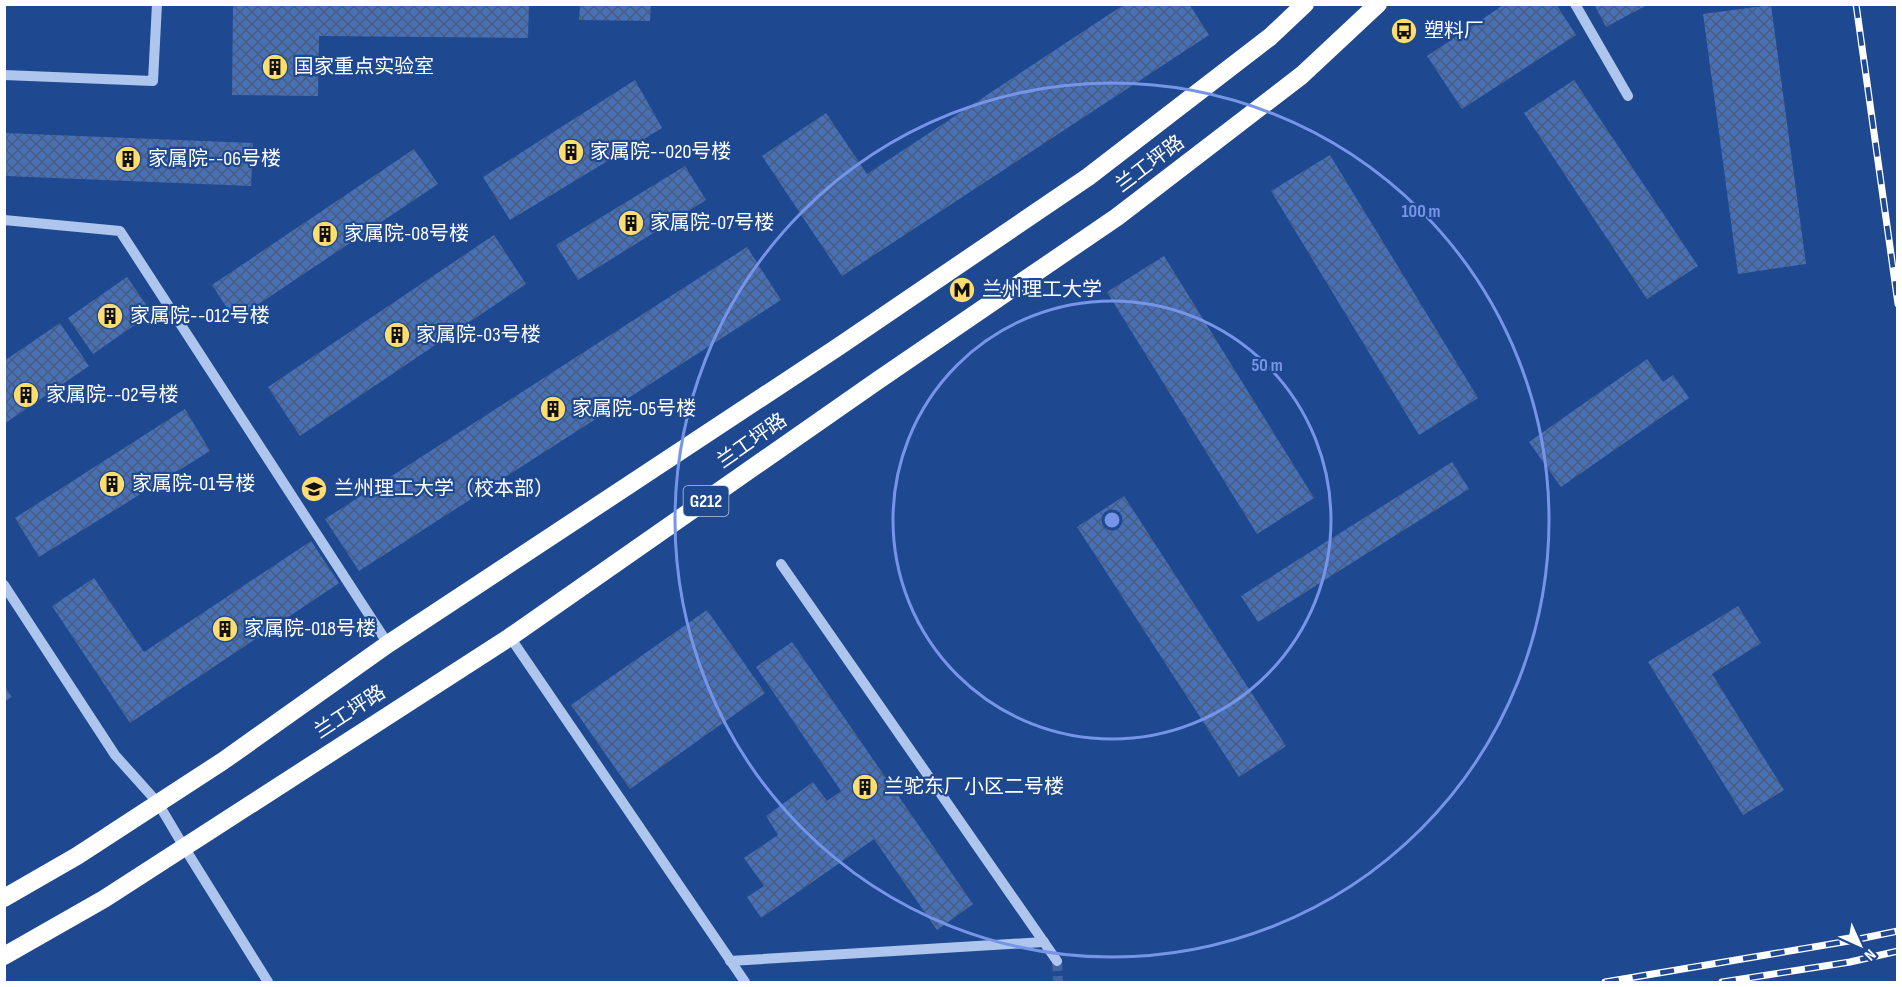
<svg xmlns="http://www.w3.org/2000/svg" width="1902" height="987" font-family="'Sofia Sans Condensed','Noto Sans SC',sans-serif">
<defs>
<pattern id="building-cross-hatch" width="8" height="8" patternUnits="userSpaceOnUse" patternTransform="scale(1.5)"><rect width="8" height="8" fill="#4770b7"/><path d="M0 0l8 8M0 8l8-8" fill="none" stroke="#4a5c7c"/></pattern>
</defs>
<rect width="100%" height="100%" fill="#1e4890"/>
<g fill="url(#building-cross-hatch)">
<path d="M233,4H529L528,38L319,36L318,96L232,95Z"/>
<path d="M580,4H651L650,21L579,20Z"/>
<path d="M1125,4H1189L1209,35L842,276L762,156L826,113L867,174Z"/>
<path d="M1505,4H1556L1576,35L1462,109L1427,56Z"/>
<path d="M1594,4H1649L1606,27Z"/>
<path d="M1771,5L1806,264L1738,274L1703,14Z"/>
<path d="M635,80L662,128L510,220L483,177Z"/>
<path d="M1574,80L1698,266L1647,299L1524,113Z"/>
<path d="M5,133L253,143L251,186L5,176Z"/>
<path d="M414,149L438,184L235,320L212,285Z"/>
<path d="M1330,155L1478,398L1419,435L1271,191Z"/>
<path d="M685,166L706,200L578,280L556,245Z"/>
<path d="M494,235L526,284L300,436L268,387Z"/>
<path d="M747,247L781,300L359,571L325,519Z"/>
<path d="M1164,256L1314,498L1257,534L1107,292Z"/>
<path d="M127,277L152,313L93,354L68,318Z"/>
<path d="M60,323L89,366L4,424V361Z"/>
<path d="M1647,359L1663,382L1673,375L1689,398L1561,487L1529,442Z"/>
<path d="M185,409L210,451L39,557L15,518Z"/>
<path d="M1452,462L1469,489L1258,622L1241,596Z"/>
<path d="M1124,496L1286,746L1239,777L1077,527Z"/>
<path d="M311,541L339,583L130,723L52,606L94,578L144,652Z"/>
<path d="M1738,606L1761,643L1712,674L1784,790L1743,815L1648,662Z"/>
<path d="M707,610L765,693L630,789L571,705Z"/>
<path d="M792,642L973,904L937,930L874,839L761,918L747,897L764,886L744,858L778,835L766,816L813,782L827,801L841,791L756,667Z"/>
<path d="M4,685L12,697L4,702Z"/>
</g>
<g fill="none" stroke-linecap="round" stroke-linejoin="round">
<path stroke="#4063a1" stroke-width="10" stroke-dasharray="10 5" stroke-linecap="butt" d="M1057,961L1058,982"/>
<g stroke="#aec6ed" stroke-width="10">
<path d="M1575,4L1628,96"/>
<path d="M4,75L153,81L157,4"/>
<path d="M4,220L120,231L388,644"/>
<path d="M781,564L1057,961"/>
<path d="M4,585L115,755L158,803L184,847L268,982"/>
<path d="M510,637L745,982"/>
<path d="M730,961L1044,942"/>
</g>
<g stroke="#fff" stroke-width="18">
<path d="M4,898L77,856L223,761L388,644L838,347L1088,177L1270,37L1305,4"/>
<path d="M4,956L104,899L510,637L877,381L1117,217L1302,75L1378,4"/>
</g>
<g stroke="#fff" stroke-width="7">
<g id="rail">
<path d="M1856,4L1898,304"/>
<path d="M1605,982L1849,941L1898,931"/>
<path d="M1722,982L1850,962L1898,951"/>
</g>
</g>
<use href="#rail" stroke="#1e4890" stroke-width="4.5" stroke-dasharray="14" stroke-linecap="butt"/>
</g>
<g fill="none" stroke="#7795e8" stroke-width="3">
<circle cx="1112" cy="520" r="219"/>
<circle cx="1112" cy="520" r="437"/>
</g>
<defs>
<g id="bus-disc" transform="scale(1.35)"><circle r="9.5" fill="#fcdd6d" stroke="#1e4890"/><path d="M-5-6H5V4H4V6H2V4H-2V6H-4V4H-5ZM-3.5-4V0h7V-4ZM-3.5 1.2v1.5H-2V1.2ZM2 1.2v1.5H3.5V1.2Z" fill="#111"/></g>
<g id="building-disc" transform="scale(1.35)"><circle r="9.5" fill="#fcdd6d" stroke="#1e4890"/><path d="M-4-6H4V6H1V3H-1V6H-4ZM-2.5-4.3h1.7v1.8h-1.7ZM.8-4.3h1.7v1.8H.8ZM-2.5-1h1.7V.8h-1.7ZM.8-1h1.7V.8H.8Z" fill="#111"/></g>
<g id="metro-disc" transform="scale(1.35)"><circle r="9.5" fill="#fcdd6d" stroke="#1e4890"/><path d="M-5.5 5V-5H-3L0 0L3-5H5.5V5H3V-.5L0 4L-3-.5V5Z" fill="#111"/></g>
<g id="university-disc" transform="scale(1.35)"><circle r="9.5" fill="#fcdd6d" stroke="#1e4890"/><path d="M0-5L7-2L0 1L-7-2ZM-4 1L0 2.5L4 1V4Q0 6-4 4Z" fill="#111"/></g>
</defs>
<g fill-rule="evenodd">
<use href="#bus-disc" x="1404" y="31"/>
<use href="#building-disc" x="275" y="67"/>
<use href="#building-disc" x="571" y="152"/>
<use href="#building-disc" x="128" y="159"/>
<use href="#building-disc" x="631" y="223"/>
<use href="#building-disc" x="325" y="234"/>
<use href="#metro-disc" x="962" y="290"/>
<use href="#building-disc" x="110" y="316"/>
<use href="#building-disc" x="397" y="335"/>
<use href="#building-disc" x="26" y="395"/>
<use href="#building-disc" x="553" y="409"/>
<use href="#building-disc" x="112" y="484"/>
<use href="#university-disc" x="314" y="489"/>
<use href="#building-disc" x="225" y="629"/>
<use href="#building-disc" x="865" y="787"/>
</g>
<g text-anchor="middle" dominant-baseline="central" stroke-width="4.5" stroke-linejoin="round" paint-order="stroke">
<rect fill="#1e4890" stroke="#bcc8de" stroke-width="1.5" x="683.5" y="486" width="45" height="30" rx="4.5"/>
<g font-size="18" font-weight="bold" fill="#fff">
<text x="706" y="501">G212</text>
</g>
<g font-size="20" fill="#fff" stroke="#1e4890" text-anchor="start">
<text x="1424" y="31">塑料厂</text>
<text x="294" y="67">国家重点实验室</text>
<text x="590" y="152">家属院--020号楼</text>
<text x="148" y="159">家属院--06号楼</text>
<text x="650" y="223">家属院-07号楼</text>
<text x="344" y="234">家属院-08号楼</text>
<text x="982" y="290">兰州理工大学</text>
<text x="130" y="316">家属院--012号楼</text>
<text x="416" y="335">家属院-03号楼</text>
<text x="46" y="395">家属院--02号楼</text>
<text x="572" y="409">家属院-05号楼</text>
<text x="132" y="484">家属院-01号楼</text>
<text x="334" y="489">兰州理工大学（校本部）</text>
<text x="244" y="629">家属院-018号楼</text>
<text x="884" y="787">兰驼东厂小区二号楼</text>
</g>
<g font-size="20" fill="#fff" stroke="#1e4890">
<text transform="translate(1150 164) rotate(-37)">兰工坪路</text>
<text transform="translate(752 441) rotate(-35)">兰工坪路</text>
<text transform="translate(350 712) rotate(-33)">兰工坪路</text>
</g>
</g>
<circle cx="1112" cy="520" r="9" fill="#7795e8" stroke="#1e4890" stroke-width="3"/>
<g font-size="18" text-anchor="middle" font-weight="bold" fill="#7795e8" stroke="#1e4890" stroke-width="4.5" stroke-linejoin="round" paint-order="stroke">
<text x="1421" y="217">100 m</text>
<text x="1267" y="371">50 m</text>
</g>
<rect width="1902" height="987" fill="none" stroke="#ffffff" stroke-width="12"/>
<g transform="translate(1860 945) rotate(135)" stroke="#1e4890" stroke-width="4.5" paint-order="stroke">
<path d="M0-4.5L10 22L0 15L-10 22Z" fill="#ffffff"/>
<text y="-9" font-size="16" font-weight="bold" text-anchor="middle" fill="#ffffff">N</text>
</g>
</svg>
